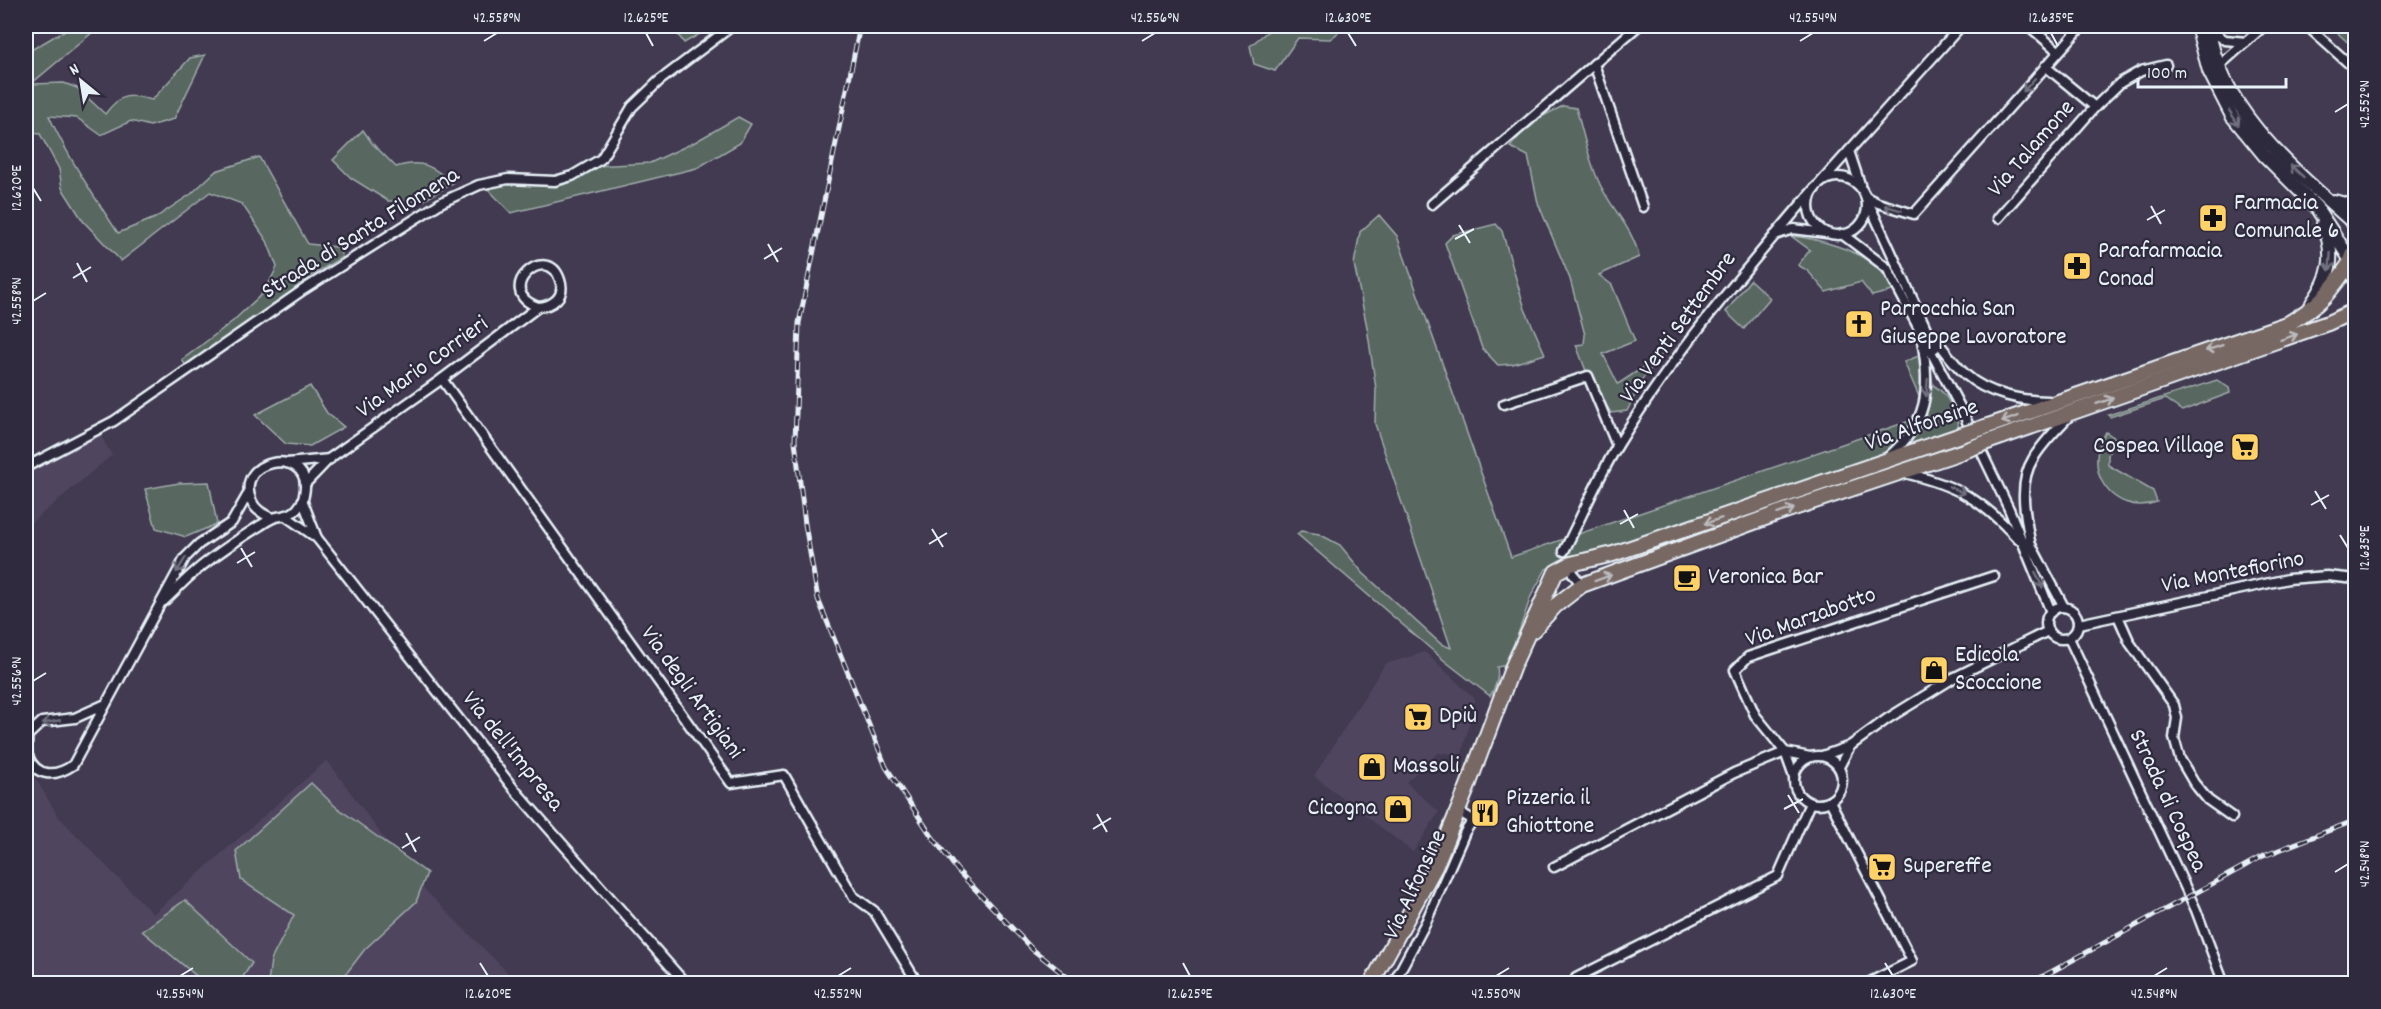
<svg xmlns="http://www.w3.org/2000/svg" width="2381" height="1009" font-family="Dekko,sans-serif">
<rect width="100%" height="100%" fill="#423a50"/>
<filter id="ink" filterUnits="userSpaceOnUse"><feTurbulence type="fractalNoise" baseFrequency=".0167" numOctaves="2"/><feDisplacementMap in="SourceGraphic" scale="12" xChannelSelector="R" yChannelSelector="G"/><feConvolveMatrix kernelMatrix="1 2 1 2 8 2 1 2 1" color-interpolation-filters="sRGB"/></filter>
<g filter="url(#ink)">
<g fill="#4f455e">
<path d="M99,433L112,455L26,527V470Z"/>
<path d="M1425,652L1475,699L1462,754L1438,753L1406,782L1439,812L1413,852L1314,776L1385,664Z"/>
<path d="M327,760L413,878L518,983H26V767L39,784L58,816L153,914Z"/>
</g>
<g fill="#586860" stroke="#a0acac" stroke-width="1.5">
<path d="M72,26H100L31,84L64,83L77,88L105,114C120,94 128,93 152,100L190,58L205,55L174,119L150,126L131,121L101,135L77,118L49,116C68,157 93,195 118,233L155,218L191,194L216,171L259,157L308,244L338,247L342,257L309,277L279,303L189,370L182,360L233,321L265,291L277,267L267,241L242,204L210,192L121,261L83,221L62,188L59,169L40,134L26,132V53Z"/>
<path d="M672,26H714L684,43Z"/>
<path d="M1274,26H1347L1330,39L1298,38L1275,71L1254,64L1250,46Z"/>
<path d="M2330,26H2355V49Z"/>
<path d="M1563,106L1576,108C1583,132 1588,157 1598,180C1609,207 1633,227 1639,257L1599,275L1612,285L1635,341L1603,354L1618,384L1662,355L1644,377L1627,411L1611,413L1588,376L1576,345L1584,344L1585,335L1570,279L1538,203L1528,156L1510,147L1531,122Z"/>
<path d="M738,117L751,124L740,143L697,168L511,213L488,189L505,182L568,179L595,166L650,163L695,142Z"/>
<path d="M363,130L372,143L396,167C423,159 432,166 453,183L423,201H388L351,178L333,160Z"/>
<path d="M1379,215L1397,236L1511,557L1927,415L1904,362L1928,352L1933,385C1949,394 1956,413 1959,430L1622,547L1563,562L1546,569L1531,596L1509,661L1502,666L1497,667C1499,677 1496,687 1490,696L1446,662L1297,534L1301,531L1319,534L1340,545L1363,573L1441,644L1451,648L1375,424L1376,389L1367,327L1354,264L1360,232Z"/>
<path d="M1496,224L1502,231L1525,309L1545,354L1513,364L1498,365L1482,348L1445,243L1453,235Z"/>
<path d="M1791,236C1815,238 1860,250 1878,268C1884,274 1890,283 1896,290L1872,296L1861,282L1826,292L1808,271L1798,265L1810,250Z"/>
<path d="M1750,280L1770,298L1744,329L1726,312Z"/>
<path d="M2217,380L2229,388L2230,393L2182,411L2165,399L2110,417L2108,415Z"/>
<path d="M310,386L327,413L344,427L310,446L286,444L255,415Z"/>
<path d="M2106,432L2115,438L2108,455V465L2153,491L2157,502C2113,517 2080,470 2106,432Z"/>
<path d="M209,482L217,524L186,537L156,528L145,489L179,483Z"/>
<path d="M311,783L335,806L427,873L416,902L365,949L339,983H268L271,960L294,915L241,880L236,851Z"/>
<path d="M185,900L252,963L239,983H205L142,931Z"/>
</g>
<g fill="none" stroke-linecap="round" stroke-linejoin="round">
<g stroke="#e8f1f8" stroke-width="13">
<g id="minor">
<path d="M2029,26L2058,51"/>
<path d="M2307,26L2356,70"/>
<path d="M2209,30L2225,40L2246,42"/>
<path d="M1594,64L1643,207"/>
<path d="M2220,65L2264,26"/>
<path d="M2045,66L2095,107"/>
<path d="M1849,151L1860,184"/>
<circle cx="1838" cy="206" r="29"/>
<path d="M1821,182L1961,26"/>
<path d="M1866,197L1878,203L1914,214L2082,26"/>
<path d="M1866,197L1935,348"/>
<path d="M1432,204L1638,26"/>
<path d="M1998,218L2095,107L2120,83L2141,71L2166,65"/>
<path d="M1842,234L1887,268L1959,405L2009,509L2051,612"/>
<path d="M1775,235L1793,229L1826,233"/>
<path d="M1933,336C1944,349 1953,363 1966,375C1987,394 2022,401 2049,401"/>
<path d="M442,379L731,783L784,775L853,896L874,911L918,984"/>
<path d="M1504,404L1588,376L1617,446"/>
<path d="M1888,457C1928,423 1931,390 1922,340"/>
<path d="M287,463L330,459"/>
<path d="M26,467L114,421L303,290L442,202L479,185L508,179L555,181L572,176L601,159L632,107L659,81L732,26"/>
<path d="M1905,473C1958,486 1981,499 2018,539"/>
<path d="M305,484L330,458L442,379L538,307C552,306 566,297 560,280C548,241 491,290 538,307"/>
<path d="M303,502L317,538"/>
<path d="M287,517L317,538L514,789L686,984"/>
<path d="M2028,539L2064,607"/>
<path d="M2030,541C2025,515 2018,483 2033,459C2042,443 2057,429 2069,416"/>
<path d="M1564,551C1582,516 1597,479 1618,445C1674,353 1745,270 1815,188"/>
<path d="M1571,564L1573,574L1582,585"/>
<path d="M164,601C173,593 181,584 190,576C211,557 237,540 261,525C264,523 269,520 273,518C282,515 289,517 297,509C303,503 304,497 305,488C308,447 232,458 252,502C256,511 264,515 273,518"/>
<circle cx="2062" cy="623" r="16"/>
<path d="M2118,616L2130,643L2174,705L2177,718L2174,738L2180,759L2194,783L2208,800L2232,817"/>
<path d="M2079,624L2288,579L2327,576L2356,579"/>
<path d="M2069,638L2196,910L2224,984"/>
<path d="M106,704L75,718L42,722L27,736C28,742 26,751 28,756C37,779 57,776 73,765L185,558L199,544L232,522L248,494"/>
<circle cx="1818" cy="780" r="24"/>
<path d="M1822,756L1850,746L1887,719L1955,677L2048,631"/>
<path d="M1839,767L1850,746"/>
<path d="M1794,777L1785,752L1755,715L1735,670L1748,657L1994,576"/>
<path d="M1830,801L1912,961L1866,984"/>
<path d="M1554,867L1734,773L1785,752L1810,757"/>
<path d="M1393,984L1426,922L1465,832L1473,820L1458,811"/>
<path d="M1579,984L1576,978L1778,876L1810,803"/>
</g>
</g>
<g stroke="#e8f1f8" stroke-width="16">
<g id="secondary">
<path d="M2197,26L2209,71L2232,116L2264,155L2316,207L2350,259"/>
<path d="M2208,26C2220,111 2295,171 2356,225"/>
<path d="M2334,201L2356,207"/>
<path d="M2312,303C2331,277 2336,255 2323,224"/>
</g>
</g>
<g stroke="#e8f1f8" stroke-width="18">
<g id="primary">
<path d="M2356,248L2350,263L2356,280"/>
<path d="M1985,427L2289,323C2320,305 2330,292 2350,263"/>
<path d="M1990,441L2328,323L2356,310"/>
<path d="M1533,630L1555,606L1582,585L1776,514L1961,452"/>
<path d="M1371,984L1435,867L1466,791L1513,666L1556,572L1571,564L1613,554L1958,436"/>
</g>
</g>
<use href="#minor" stroke="#2f2a3d" stroke-width="8"/>
<use href="#secondary" stroke="#2f2a3d" stroke-width="12"/>
<use href="#primary" stroke="#776864" stroke-width="14"/>
<g stroke="#e8f1f8" stroke-width="5">
<g id="rail">
<path d="M860,26L799,323L795,441L805,524L818,599L886,767L931,835L958,871L1032,949L1076,984"/>
<path d="M2029,984L2261,857L2356,820"/>
</g>
</g>
<use href="#rail" stroke="#2f2a3d" stroke-width="3" stroke-dasharray="9" stroke-linecap="butt"/>
<g stroke="#e8f1f8" stroke-width="18" stroke-linecap="butt">
<g id="primary-bridge">
<path d="M1958,436L1985,427"/>
<path d="M1961,452L1990,441"/>
</g>
</g>
<use href="#primary-bridge" stroke="#776864" stroke-width="14"/>
</g>
<defs><path id="oneway-shaft" d="M-6 0H5M1.5-3L5.5 0L1.5 3" fill="none" stroke-width="1.6" stroke-linecap="round" stroke-linejoin="round" transform="scale(1.5)"/></defs>
<g stroke="#70707e">
<use href="#oneway-shaft" transform="translate(2029 85) rotate(131)"/>
<use href="#oneway-shaft" transform="translate(2234 118) rotate(57)"/>
<use href="#oneway-shaft" transform="translate(2297 171) rotate(-137)"/>
<use href="#oneway-shaft" transform="translate(1893 208) rotate(-163)"/>
<use href="#oneway-shaft" transform="translate(2330 262) rotate(94)"/>
<use href="#oneway-shaft" transform="translate(1927 388) rotate(95)"/>
<use href="#oneway-shaft" transform="translate(1957 490) rotate(24)"/>
<use href="#oneway-shaft" transform="translate(181 565) rotate(122)"/>
<use href="#oneway-shaft" transform="translate(2039 580) rotate(66)"/>
<use href="#oneway-shaft" transform="translate(51 722) rotate(169)"/>
</g>
<g stroke="#bbbabd">
<use href="#oneway-shaft" transform="translate(2289 337) rotate(-19)"/>
<use href="#oneway-shaft" transform="translate(2214 348) rotate(161)"/>
<use href="#oneway-shaft" transform="translate(2105 401) rotate(-19)"/>
<use href="#oneway-shaft" transform="translate(2010 419) rotate(161)"/>
<use href="#oneway-shaft" transform="translate(1786 511) rotate(-18)"/>
<use href="#oneway-shaft" transform="translate(1713 521) rotate(162)"/>
<use href="#oneway-shaft" transform="translate(1603 578) rotate(-20)"/>
</g>
</g>
<path fill="none" stroke="#e8f1f8" stroke-width="2" d="M646,33L653,46M1348,33L1356,46M2051,33L2058,46M484,41L497,33M1142,41L1155,33M1800,41L1813,33M2335,112L2348,104M33,188L41,201M2151,206L2161,224M2147,220L2165,210M1459,225L1470,243M1455,239L1474,229M768,244L778,262M764,259L782,248M77,263L87,282M73,278L91,267M33,301L46,293M2315,491L2326,509M2311,505L2329,495M1624,510L1634,528M1620,524L1638,514M932,529L943,547M2340,535L2348,548M929,544L947,533M241,548L252,567M237,563L255,552M33,681L46,673M1788,795L1799,813M1784,809L1803,799M1097,814L1107,832M1093,829L1111,818M406,833L416,852M402,848L420,837M2335,872L2348,864M480,963L488,976M1183,963L1190,976M1885,963L1893,976M180,976L193,968M838,976L851,968M1496,976L1509,968M2154,976L2167,968"/>
<defs>
<g id="pharmacy-square" transform="scale(1.5)"><rect x="-9" y="-9" width="18" height="18" rx="4" fill="#ffd166" stroke="#2f2a3d"/><path d="M-2-6h4v4h4v4h-4v4h-4v-4h-4v-4h4Z" fill="#111"/></g>
<g id="church-square" transform="scale(1.5)"><rect x="-9" y="-9" width="18" height="18" rx="4" fill="#ffd166" stroke="#2f2a3d"/><path d="M-1.2-6h2.4v3.5h3.3v2.4h-3.3V6h-2.4V-.1h-3.3v-2.4h3.3Z" fill="#111"/></g>
<g id="supermarket-square" transform="scale(1.5)"><rect x="-9" y="-9" width="18" height="18" rx="4" fill="#ffd166" stroke="#2f2a3d"/><path d="M-6-5.5h2.5l.6 2H6L4.5 2H-2.5L-4.4-4H-6ZM-1.5 3.2a1.3 1.3 0 1 0 .1 0ZM3 3.2a1.3 1.3 0 1 0 .1 0Z" fill="#111"/></g>
<g id="cafe-square" transform="scale(1.5)"><rect x="-9" y="-9" width="18" height="18" rx="4" fill="#ffd166" stroke="#2f2a3d"/><path d="M-5.5-4.5H6V0H3Q3 3.5 0 3.5H-2.5Q-5.5 3.5-5.5 0ZM3-3.2v2h1.7v-2ZM-6 4.5H4V6H-6Z" fill="#111"/></g>
<g id="shop-square" transform="scale(1.5)"><rect x="-9" y="-9" width="18" height="18" rx="4" fill="#ffd166" stroke="#2f2a3d"/><path d="M-5-2.5h2.3a2.7 3.5 0 0 1 5.4 0H5L5.5 6h-11ZM-1.5-2.5h3a1.5 2.3 0 0 0-3 0Z" fill="#111"/></g>
<g id="restaurant-square" transform="scale(1.5)"><rect x="-9" y="-9" width="18" height="18" rx="4" fill="#ffd166" stroke="#2f2a3d"/><path d="M-5-6h1v4h1v-4h1v4h1v-4h1v5L-1.5 .5V6h-2V.5L-5-1ZM5-6V6H3V1.5H1.5Q1.5-4 5-6Z" fill="#111"/></g>
</defs>
<g fill-rule="evenodd">
<use href="#pharmacy-square" x="2213" y="218"/>
<use href="#pharmacy-square" x="2077" y="266"/>
<use href="#church-square" x="1859" y="324"/>
<use href="#supermarket-square" x="2245" y="447"/>
<use href="#cafe-square" x="1687" y="578"/>
<use href="#shop-square" x="1934" y="670"/>
<use href="#supermarket-square" x="1418" y="717"/>
<use href="#shop-square" x="1372" y="767"/>
<use href="#shop-square" x="1398" y="809"/>
<use href="#restaurant-square" x="1485" y="813"/>
<use href="#supermarket-square" x="1882" y="867"/>
</g>
<g text-anchor="middle" dominant-baseline="central" stroke-width="4.5" stroke-linejoin="round" paint-order="stroke">
<g font-size="24" fill="#e8f1f8" stroke="#2f2a3d">
<text transform="translate(2032 149) rotate(-49)">Via Talamone</text>
<text transform="translate(361 234) rotate(-32)">Strada di Santa Filomena</text>
<text transform="translate(1679 328) rotate(-54)">Via Venti Settembre</text>
<text transform="translate(423 368) rotate(-36)">Via Mario Corrieri</text>
<text transform="translate(1922 426) rotate(-19)">Via Alfonsine</text>
<text transform="translate(2233 573) rotate(-11)">Via Montefiorino</text>
<text transform="translate(1811 618) rotate(-20)">Via Marzabotto</text>
<text transform="translate(691 693) rotate(54)">Via degli Artigiani</text>
<text transform="translate(512 752) rotate(51)">Via dell'Impresa</text>
<text transform="translate(2167 801) rotate(65)">Strada di Cospea</text>
<text transform="translate(1416 885) rotate(-65)">Via Alfonsine</text>
</g>
<g font-size="24" fill="#e8f1f8" stroke="#2f2a3d" text-anchor="start">
<text x="2234" y="204">Farmacia<tspan x="2234" dy="28">Comunale 6</tspan></text>
<text x="2098" y="252">Parafarmacia<tspan x="2098" dy="28">Conad</tspan></text>
<text x="1880" y="310">Parrocchia San<tspan x="1880" dy="28">Giuseppe Lavoratore</tspan></text>
<text x="2224" y="447" text-anchor="end">Cospea Village</text>
<text x="1708" y="578">Veronica Bar</text>
<text x="1955" y="656">Edicola<tspan x="1955" dy="28">Scoccione</tspan></text>
<text x="1439" y="717">Dpiù</text>
<text x="1393" y="767">Massoli</text>
<text x="1506" y="799">Pizzeria il<tspan x="1506" dy="28">Ghiottone</tspan></text>
<text x="1377" y="809" text-anchor="end">Cicogna</text>
<text x="1903" y="867">Supereffe</text>
</g>
</g>
<rect width="2381" height="1009" fill="none" stroke="#2f2a3d" stroke-width="66"/>
<g transform="translate(81 81) rotate(330)" stroke="#2f2a3d" stroke-width="4.5" paint-order="stroke">
<path d="M0-4.5L10 22L0 15L-10 22Z" fill="#e8f1f8"/>
<text y="-9" font-size="16" font-weight="bold" text-anchor="middle" fill="#e8f1f8">N</text>
</g>
<path d="M2138 78v9h148v-9" fill="none" stroke="#e8f1f8" stroke-width="3"/>
<text x="2147" y="78" font-size="18" fill="#e8f1f8" stroke="#2f2a3d" stroke-width="4.5" paint-order="stroke">100 m</text>
<rect x="33" y="33" width="2315" height="943" fill="none" stroke="#e8f1f8" stroke-width="2"/>
<g font-size="15" text-anchor="middle" fill="#e8f1f8">
<text x="497" y="22">42.558°N</text>
<text x="646" y="22">12.625°E</text>
<text x="1155" y="22">42.556°N</text>
<text x="1348" y="22">12.630°E</text>
<text x="1813" y="22">42.554°N</text>
<text x="2051" y="22">12.635°E</text>
<text transform="translate(2364 104) rotate(-90)" y="5">42.552°N</text>
<text transform="translate(16 188) rotate(-90)" y="5">12.620°E</text>
<text transform="translate(16 301) rotate(-90)" y="5">42.558°N</text>
<text transform="translate(2364 548) rotate(-90)" y="5">12.635°E</text>
<text transform="translate(16 681) rotate(-90)" y="5">42.556°N</text>
<text transform="translate(2364 864) rotate(-90)" y="5">42.548°N</text>
<text x="180" y="998">42.554°N</text>
<text x="488" y="998">12.620°E</text>
<text x="838" y="998">42.552°N</text>
<text x="1190" y="998">12.625°E</text>
<text x="1496" y="998">42.550°N</text>
<text x="1893" y="998">12.630°E</text>
<text x="2154" y="998">42.548°N</text>
</g>
</svg>
